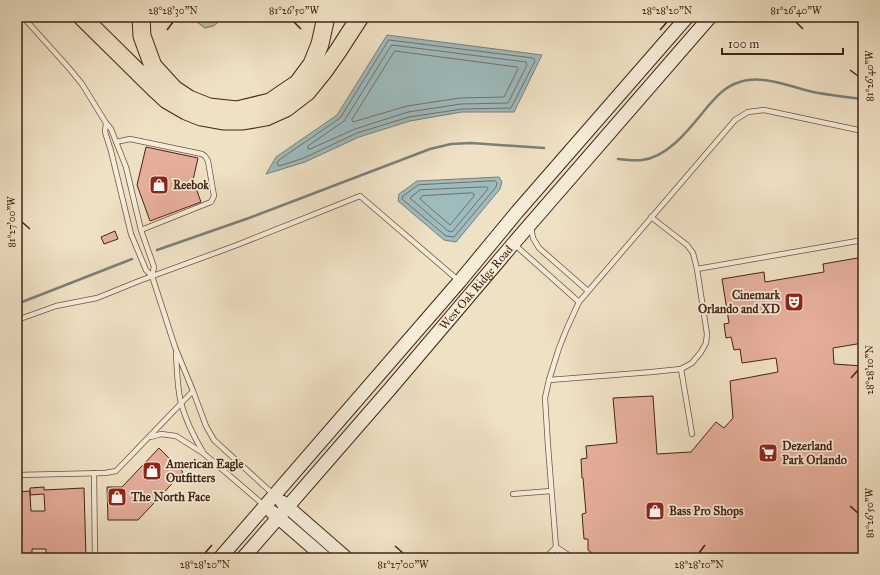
<svg xmlns="http://www.w3.org/2000/svg" width="880" height="575" font-family="'IM FELL Great Primer',serif">
<rect width="100%" height="100%" fill="#efe1c4"/>
<filter id="stains"><feTurbulence type="fractalNoise" baseFrequency=".005" numOctaves="4"/><feColorMatrix values="0 0 0 0 .2 0 0 0 0 .09 0 0 0 0 .02 0 0 0 .5 -.17"/></filter>
<radialGradient id="worn" r=".72"><stop offset=".6" stop-color="#630" stop-opacity="0"/><stop offset="1" stop-color="#630" stop-opacity=".3"/></radialGradient>
<path fill="#b6c396" stroke="#7e7456" d="M195,17H225L213,26L205,28L197,22Z"/>
<g fill="#9ebbbe" stroke="#7a7f7b">
<path d="M387,35L542,55L514,112H462L410,121L359,137L305,162L266,174L276,157L337,115Z"/>
<path d="M499,177L502,182L500,189L456,242L444,240L398,201L399,194L417,181Z"/>
</g>
<g fill="none" stroke-linecap="round" stroke-linejoin="round">
<g stroke="#72706a" stroke-width="1">
<path d="M389,40L533,58L535,61L511,108L462,109L409,117L357,133L304,158L279,166L278,165L277,163L279,160L340,118Z"/>
<path d="M392,45L526,62L527,65L508,103L461,104L408,112L355,129L310,149H308V146L344,121Z"/>
<path d="M395,51L517,67L518,69L504,97L460,98L407,106L353,122L352,120Z"/>
<path d="M495,181L497,183L496,187L454,237L446,236L402,199L403,196L418,185Z"/>
<path d="M486,187L488,188L487,190L452,232L448,231L410,198L411,197L420,190Z"/>
<path d="M472,193L474,194V196L450,225L420,199L422,196Z"/>
</g>
<g stroke="#7a7f7b" stroke-width="2.5">
<path d="M618,159C626,160 634,161 642,160C670,157 692,125 709,105C717,96 725,87 737,83C761,74 785,85 809,91C826,95 845,97 863,99"/>
<path d="M157,250L249,218L430,149L451,144L471,143L544,148"/>
<path d="M17,304L132,259"/>
</g>
</g>
<g fill="#e6af9c" stroke="#452416" fill-rule="evenodd">
<path d="M146,147L198,158L193,180L201,202L150,221L137,185Z"/>
<path d="M115,231L118,239L104,244L101,237Z"/>
<path d="M863,257V343L833,348L834,364L863,366V558H616L618,555L597,557L588,550V539H584L582,514L586,513L583,478H582L581,459L587,458L586,446L617,443L613,398L653,396L657,454L691,452L716,422L724,428L733,418L730,381L778,372L776,358L742,363L740,349L734,350L731,337L726,338L724,324L729,323L722,279L764,272L765,282L824,272L823,264Z"/>
<path d="M159,448L183,472L138,520H108L107,487H122Z"/>
<path d="M44,487V490L84,488L86,558H46V549H32V558H17V492L30,491V495V488ZM44,494L45,511H31L30,495Z"/>
</g>
<g fill="none" stroke-linecap="round" stroke-linejoin="round">
<g stroke="#705342" stroke-width="6">
<g id="lane">
<path d="M23,17L68,67L82,84L106,123L111,129L126,167L141,230L154,267L152,276"/>
<path d="M106,123L105,132L111,151L131,234L146,270L152,276L175,347L193,391L206,426L214,440L273,494"/>
<path d="M116,142L130,139L202,154L205,156L208,161L214,196L211,202L141,230"/>
<path d="M651,217L687,245L693,253L697,269"/>
<path d="M531,227L533,238L539,248L588,291"/>
<path d="M515,245L579,302"/>
<path d="M17,320L56,306L97,298L139,281L237,245L360,196L458,280"/>
<path d="M176,353C177,370 177,387 181,403C186,421 194,437 203,452"/>
<path d="M681,369L692,434"/>
<path d="M549,380L652,372L681,369L692,363L701,352L706,343L707,334L697,269L863,240"/>
<path d="M151,437L161,434L176,436L203,453L265,506"/>
<path d="M94,473L95,558"/>
<path d="M17,475L105,473L116,471L193,391"/>
<path d="M513,494L551,491"/>
<path d="M556,547L573,558"/>
<path d="M546,558L548,555L556,547"/>
<path d="M558,558L556,547L548,446L545,398L549,380L559,348L567,328L579,302L735,120L748,112L764,110L863,131"/>
</g>
</g>
<g stroke="#452416" stroke-width="15">
<g id="secondary">
<path d="M282,502L346,558"/>
<path d="M272,512L325,558"/>
<path d="M220,558L460,281L517,212L687,17"/>
<path id="s1" d="M243,558L390,389L513,244L710,17"/>
</g>
</g>
<g stroke="#452416" stroke-width="19">
<g id="highway">
<path d="M82,17L154,88L167,100L186,111L201,117L223,121H243L266,117L286,108L307,92L324,71L338,51L360,17"/>
<path d="M141,17L142,36L153,66L174,89L189,99L209,107L237,110L270,102L298,83L312,64L320,44L326,17"/>
</g>
</g>
<use href="#lane" stroke="#f5ecd9" stroke-width="4.5"/>
<use href="#secondary" stroke="#f5ecd9" stroke-width="13"/>
<use href="#highway" stroke="#efe1c4" stroke-width="17"/>
</g>
<path fill="none" stroke="#452416" stroke-width="1.5" d="M294,22L301,29M796,22L803,29M167,30L173,22M660,30L667,22M850,70L858,76M22,222L30,229M851,378L858,370M850,506L858,513M395,546L403,553M205,553L212,545M699,553L705,545"/>
<defs>
<g id="shop-square" transform="scale(1)"><rect x="-9" y="-9" width="18" height="18" rx="4" fill="#8f2418" stroke="#f5ecd9"/><path d="M-5-2.5h2.3a2.7 3.5 0 0 1 5.4 0H5L5.5 6h-11ZM-1.5-2.5h3a1.5 2.3 0 0 0-3 0Z" fill="#fff"/></g>
<g id="theatre-square" transform="scale(1)"><rect x="-9" y="-9" width="18" height="18" rx="4" fill="#8f2418" stroke="#f5ecd9"/><path d="M-5-5.5Q0-4 5-5.5V0Q5 5 0 6Q-5 5-5 0ZM-3.3-2.5H-1v1.5H-3.3ZM1-2.5H3.3v1.5H1ZM-2.8 1Q0 5.5 2.8 1Z" fill="#fff"/></g>
<g id="supermarket-square" transform="scale(1)"><rect x="-9" y="-9" width="18" height="18" rx="4" fill="#8f2418" stroke="#f5ecd9"/><path d="M-6-5.5h2.5l.6 2H6L4.5 2H-2.5L-4.4-4H-6ZM-1.5 3.2a1.3 1.3 0 1 0 .1 0ZM3 3.2a1.3 1.3 0 1 0 .1 0Z" fill="#fff"/></g>
</defs>
<g fill-rule="evenodd">
<use href="#shop-square" x="159" y="185"/>
<use href="#theatre-square" x="794" y="302"/>
<use href="#supermarket-square" x="768" y="453"/>
<use href="#shop-square" x="152" y="471"/>
<use href="#shop-square" x="117" y="497"/>
<use href="#shop-square" x="655" y="511"/>
</g>
<g text-anchor="middle" dominant-baseline="central" stroke-width="3.5" stroke-linejoin="round" paint-order="stroke">
<g font-size="12" font-weight="bold" fill="#452416" stroke="#f5ecd9" text-anchor="start">
<text x="173" y="185">Reebok</text>
<text x="780" y="295" text-anchor="end">Cinemark<tspan x="780" dy="14">Orlando and XD</tspan></text>
<text x="782" y="446">Dezerland<tspan x="782" dy="14">Park Orlando</tspan></text>
<text x="166" y="464">American Eagle<tspan x="166" dy="14">Outfitters</tspan></text>
<text x="131" y="497">The North Face</text>
<text x="669" y="511">Bass Pro Shops</text>
</g>
<g font-size="12" fill="#452416" stroke="#f5ecd9">
<text stroke="none"><textPath href="#s1" startOffset="357">West Oak Ridge Road</textPath></text>
</g>
</g>
<rect width="880" height="575" fill="none" stroke="#efe1c4" stroke-width="44"/>
<path d="M722 48v6h121v-6" fill="none" stroke="#452416" stroke-width="2"/>
<text x="728" y="48" font-size="12" fill="#452416" stroke="#f5ecd9" stroke-width="3" paint-order="stroke">100 m</text>
<rect x="22" y="22" width="836" height="531" fill="none" stroke="#452416" stroke-width="1.5"/>
<g font-size="10" text-anchor="middle" fill="#452416">
<text x="173" y="14">28°28'30"N</text>
<text x="294" y="14">81°26'50"W</text>
<text x="667" y="14">28°28'20"N</text>
<text x="796" y="14">81°26'40"W</text>
<text transform="translate(869 76) rotate(-90)" y="4">81°26'40"W</text>
<text transform="translate(11 222) rotate(-90)" y="4">81°27'00"W</text>
<text transform="translate(869 370) rotate(-90)" y="4">28°28'10"N</text>
<text transform="translate(869 513) rotate(-90)" y="4">81°26'50"W</text>
<text x="205" y="568">28°28'20"N</text>
<text x="403" y="568">81°27'00"W</text>
<text x="699" y="568">28°28'10"N</text>
</g>
<rect width="100%" height="100%" filter="url(#stains)"/>
<rect width="100%" height="100%" fill="url(#worn)"/>
</svg>
